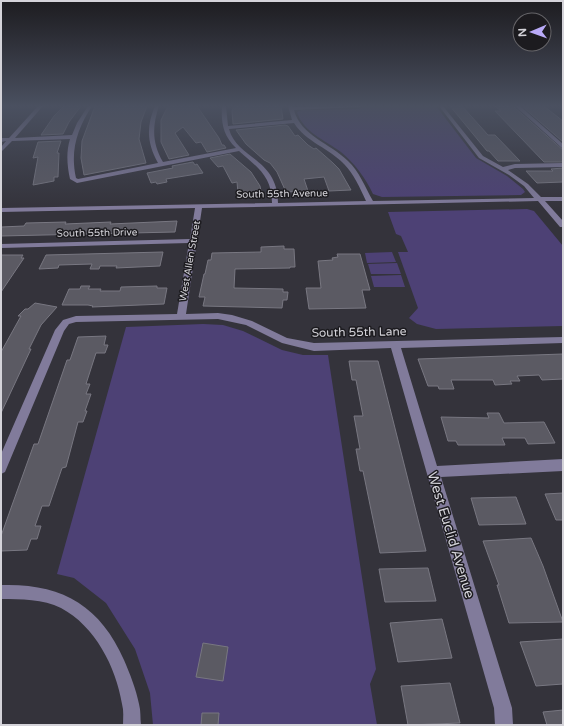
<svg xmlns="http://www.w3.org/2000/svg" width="564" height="726" font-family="'Varela Round',sans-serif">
<rect width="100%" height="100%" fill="#34333b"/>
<g fill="#4d4175">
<path d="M366,106H436L476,158L507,176L523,189L525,192L521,195L382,197L373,194C365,177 355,164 341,152C325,140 303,132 297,112L302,110L357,109Z"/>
<path d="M527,209L534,211L563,246V326L436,329L417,324L409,318L418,308L398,252H408L401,236L396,234L388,212Z"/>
<path d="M392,252L396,262L367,263L365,253Z"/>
<path d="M397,263L401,274H371L368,264Z"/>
<path d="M401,275L405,287H374L371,276Z"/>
<path d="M203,324L223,325L243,331L282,350L303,355H328L376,669L370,684L377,725H153L150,693L135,649L106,603L74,578L57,574L126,327Z"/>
</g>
<g fill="#5b5a63" stroke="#787781">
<path d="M64,106H81L69,122L63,134L41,135L54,116Z"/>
<path d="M95,106H147L141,122L139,139L146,163L84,175L81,158L82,141Z"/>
<path d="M168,106H197L219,138L222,145H224L226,148L207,152L201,142L196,143L183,127L175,133L189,155L169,159L161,142V120Z"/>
<path d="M234,106H281L283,119L233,124L232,111Z"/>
<path d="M450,106H462L488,135H495L520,161H498L489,151H487Z"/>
<path d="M495,106L514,107L563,150V162H544L495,111H501Z"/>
<path d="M523,107H545L563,121V142Z"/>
<path d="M285,125L288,126L295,136L298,135L308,145L314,149L316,148L333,163L339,169L351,190L329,191L324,177L304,179L308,191L286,192L277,172L270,163L264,160L246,144L236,130Z"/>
<path d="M61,141L57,153H59L58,177H54V181L33,185L38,157L33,158L38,142Z"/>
<path d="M230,154L251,172L260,186L261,191L238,193L237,182L232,183L223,166L218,167L210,158Z"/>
<path d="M193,162L195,165L197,164L203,173L166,179L167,182L157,184L156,182L151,183L147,173L173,168L172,166Z"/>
<path d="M563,168V182L537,183L526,171H553L551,169Z"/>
<path d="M177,221L175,232L1,236V227L24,226L26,223L66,222L65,224L111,222L110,224Z"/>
<path d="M284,246V249H294L295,267H290V268L235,269L234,288L283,289V292H288L287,300H283L282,308L203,306L205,297H199L204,274H205L208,260H211L212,253L261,252V247Z"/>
<path d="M163,252L160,266L116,268L117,266H100L99,269H90L92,264L59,265L58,268L39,269L46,255Z"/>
<path d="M337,254H360L370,290H362L366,308L309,309L306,288H321L318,261L333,260L332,258L338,257Z"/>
<path d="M1,255H23L21,258H24L1,292Z"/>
<path d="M81,286H90L88,289H101L100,291H120L121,287L157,286V288H167L164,304L92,307L93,306L88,305H62L69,289H80Z"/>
<path d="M35,303L57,307L41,325L29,349H31L1,413V352L21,316H18L25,309H28Z"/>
<path d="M106,336L104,345H108L105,353H96L86,384H90L86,394H91L85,411H87L83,422H78L66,467L62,468L49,506H42L35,526H41L37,539H31L27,550L1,551V536L11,508L34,444H38L67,360H70L78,337Z"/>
<path d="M563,354V379L542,380L539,375L517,376L520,381H510L512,384L495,385L493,380H451L454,389H439L438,386H428L418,359Z"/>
<path d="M349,361H378L426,551L380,553L363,471H360L356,449H360L354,416H363L356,380H352Z"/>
<path d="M487,413H499L504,423L544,422L555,443L528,444L525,438H502L505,445H458L456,441H448L441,417L489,418Z"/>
<path d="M563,493V520H556L545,494Z"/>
<path d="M516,497L526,524L479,525L471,498Z"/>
<path d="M531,538L543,566L563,622L509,623L497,585H499L483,541Z"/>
<path d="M428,568L436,601L385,602L379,569Z"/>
<path d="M442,619L452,658L398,662L390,623Z"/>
<path d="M563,639V684L536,686L520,642Z"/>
<path d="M203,643L228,647L223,681L196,677Z"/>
<path d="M450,683L460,723L408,725L401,686Z"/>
<path d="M563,710V725H547L543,712Z"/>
<path d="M202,713H219L218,725H201Z"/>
</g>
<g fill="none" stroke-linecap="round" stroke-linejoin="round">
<g fill="#817b9b" fill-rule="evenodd">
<path d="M38,106H43L15,138L72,135L77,123L88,106H92C77,129 70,151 76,178L78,179L158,163C147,143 146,127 155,106H159C152,127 152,143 163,162L236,148C223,135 221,123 222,106H226L228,126L292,120L288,106H292L293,107L363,106L361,107L294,110C301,136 330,143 348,161C359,171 365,187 373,201L534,198L524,186L509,175L479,158L439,106H443L483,156L503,167L515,164L563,163V167L515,168L508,170L528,184L541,197H563V201H545L563,221V227H560L538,201L202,208L186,314L218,313L232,315L252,321L287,338L314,343L563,337V343L401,348L437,466L563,459V471L441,477L512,708L513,725H495L494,708L391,348L314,351L282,343L246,325L218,319L76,322L69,324L64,331L5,472L1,474V454L55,330L63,320L76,316L177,314L189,243L1,248V244L190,239L195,208L1,212V208L272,203C272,176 257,167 239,151L77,183L70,179C67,165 66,152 70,139L12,141L1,152V147L6,141L1,142V138H9ZM294,123C306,142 329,148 344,164C354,174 360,188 366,201L278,203C278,158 237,159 229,129Z"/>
<path d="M515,106H520L563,144V149Z"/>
<path d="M1,585C61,583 100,605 124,660C130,674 136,689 139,704C141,711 140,718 141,725H123C123,718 124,711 122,704C116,667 95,626 61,608C43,599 21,599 1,599Z"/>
</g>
</g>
<linearGradient id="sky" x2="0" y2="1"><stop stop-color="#1d1c20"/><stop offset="0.51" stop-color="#4a5060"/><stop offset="1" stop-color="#4a5060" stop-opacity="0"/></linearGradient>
<rect width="564" height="208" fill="url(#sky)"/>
<g text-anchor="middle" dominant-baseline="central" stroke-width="3" stroke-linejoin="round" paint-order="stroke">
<g font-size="10" fill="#d4d3d9" stroke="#1c1b1f">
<text transform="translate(282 194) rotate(-1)">South 55th Avenue</text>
<text transform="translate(97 233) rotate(-1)">South 55th Drive</text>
<text transform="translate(190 261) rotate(-80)">West Allen Street</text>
</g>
<g font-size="12" fill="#d4d3d9" stroke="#1c1b1f">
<text transform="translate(359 332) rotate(-1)">South 55th Lane</text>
</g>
<g font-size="14" fill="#d4d3d9" stroke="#1c1b1f">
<text transform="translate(451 535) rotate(73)">West Euclid Avenue</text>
</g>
</g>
<rect width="564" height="726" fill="none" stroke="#d4d3d9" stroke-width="4"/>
<g transform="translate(532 32) rotate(268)"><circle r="19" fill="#1c1b1f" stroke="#666569"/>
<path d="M0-3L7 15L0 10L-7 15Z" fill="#b9aaf7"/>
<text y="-6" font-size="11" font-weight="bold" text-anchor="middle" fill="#d4d3d9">N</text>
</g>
</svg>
